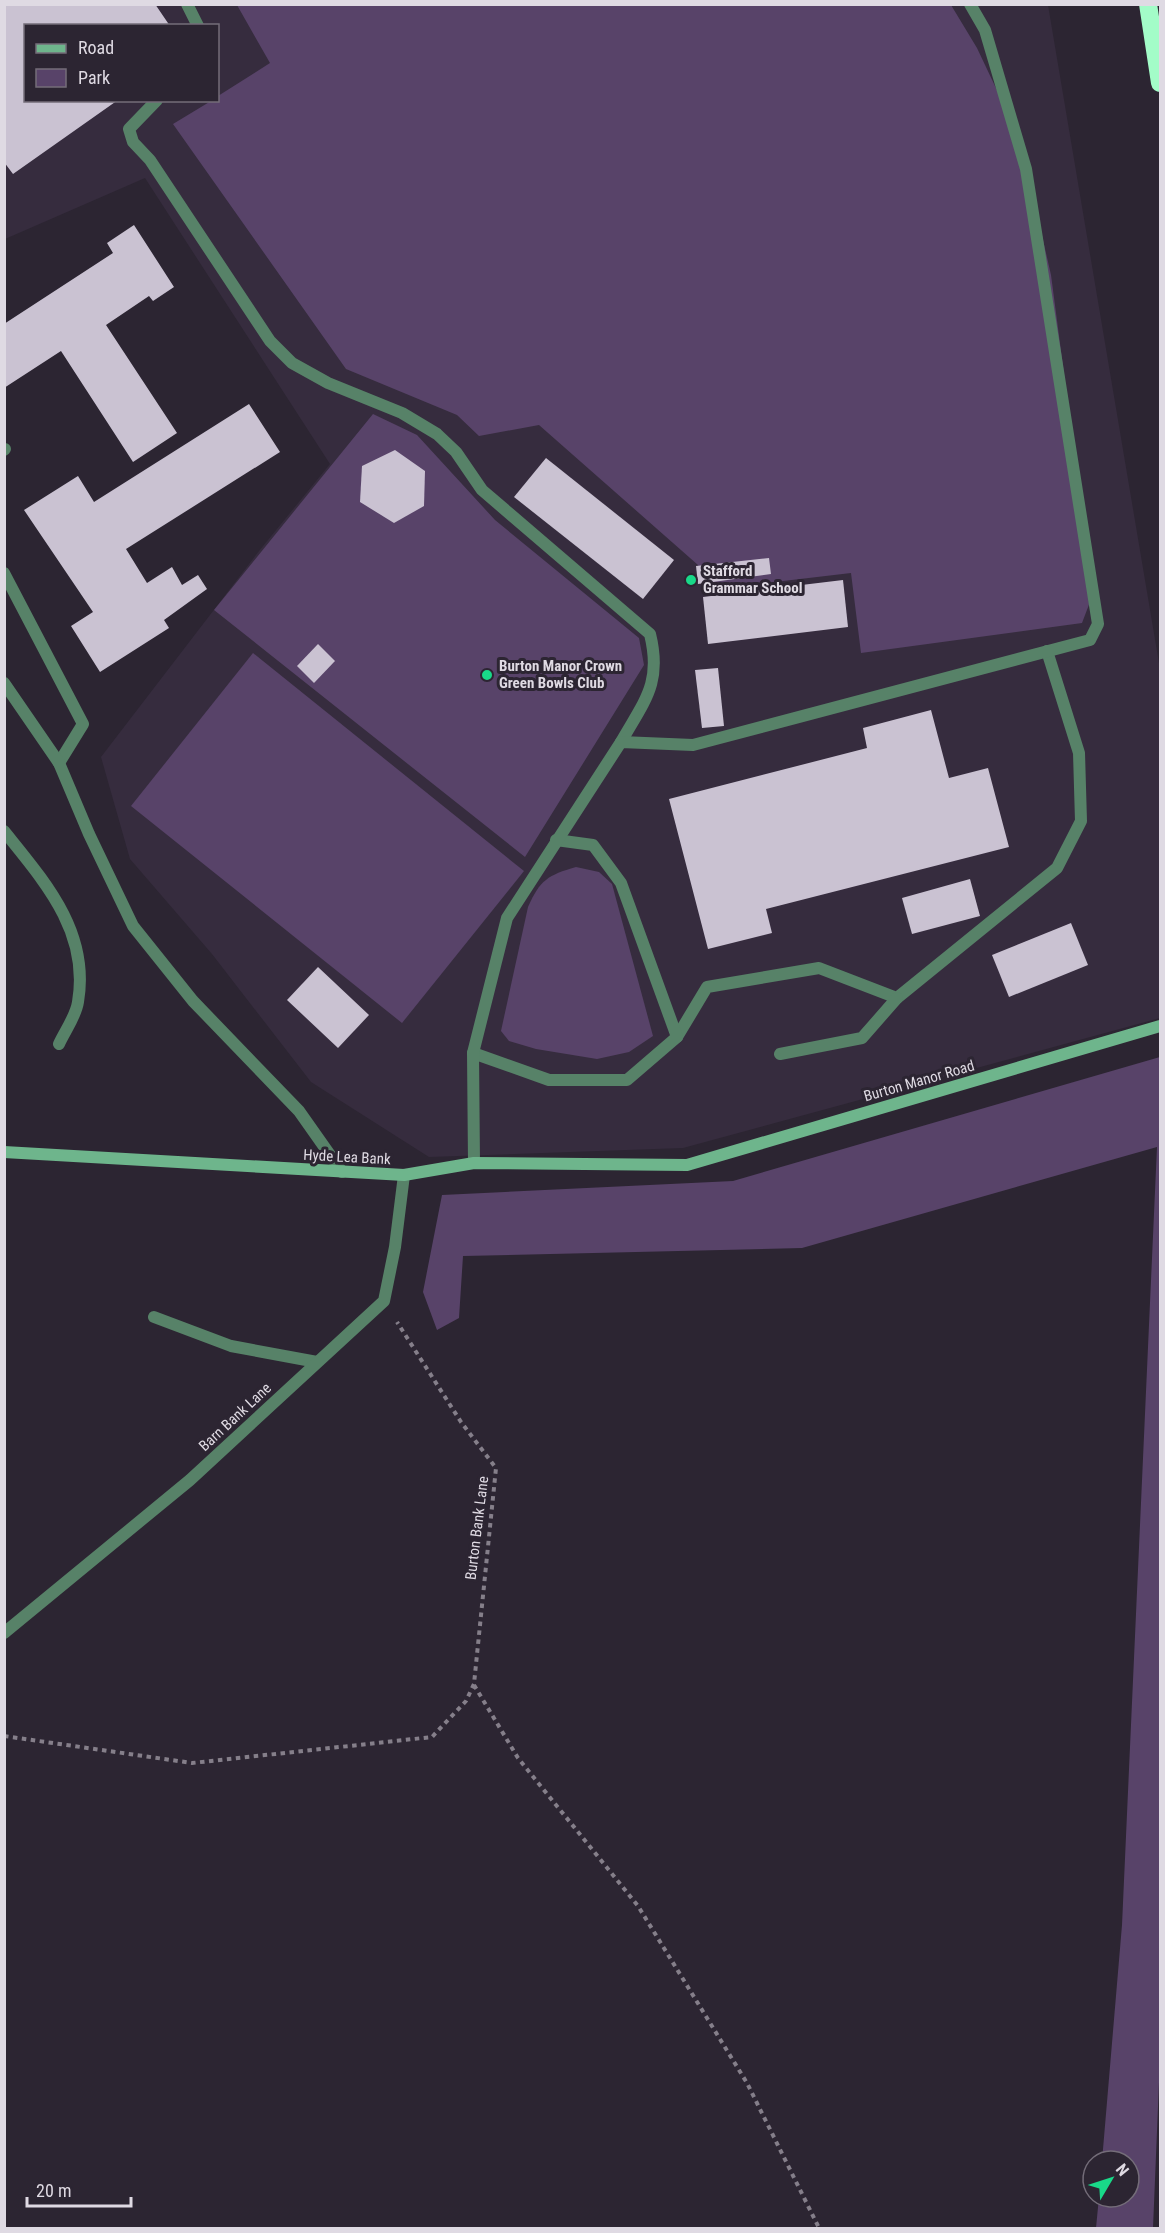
<svg xmlns="http://www.w3.org/2000/svg" width="1165" height="2233" font-family="'Roboto Condensed',sans-serif">
<rect width="100%" height="100%" fill="#2c2532"/>
<path fill="#362c3e" fill-rule="evenodd" d="M5,5H1048L1160,669V1018L683,1148L429,1157L311,1082L212,954L130,859L101,757L259,551L330,464L145,178L5,239ZM26,26H218V100H26Z"/>
<g fill="#584369">
<path d="M237,5H951L977,48L1020,139L1051,275L1093,594L1082,623L861,653L851,573L707,590L698,565L539,425L479,436L457,415L346,369L173,124L211,101L218,100V96L270,63Z"/>
<path d="M373,414L417,435L495,520L639,638L644,665L525,857L214,610Z"/>
<path d="M253,653L524,871L402,1023L131,806Z"/>
<path d="M576,867L599,872L612,884L653,1036L629,1052L597,1059L536,1049L509,1041L501,1031L528,907C540,880 548,875 576,867Z"/>
<path d="M1160,1057V2058L1153,2228H1096L1099,2197H1129V2161H1102L1122,1925L1157,1147L802,1248L463,1256L459,1318L437,1330L423,1292L442,1195L733,1181Z"/>
</g>
<g fill="#cac2d2">
<path d="M4,4H155L170,26H26V100H118L13,174L4,162Z"/>
<path d="M134,225L174,287L153,301L149,296L106,325L177,433L133,462L61,351L4,388V324L113,253L107,243Z"/>
<path d="M249,404L280,452L126,549L147,583L172,567L182,585L198,575L207,589L164,620L169,628L100,672L71,626L93,612L24,510L78,476L94,502Z"/>
<path d="M395,450L425,471L424,506L394,523L360,502L362,466Z"/>
<path d="M546,458L674,560L643,599L514,497Z"/>
<path d="M769,558L771,574L698,584L696,566Z"/>
<path d="M843,580L848,627L708,644L703,597Z"/>
<path d="M318,644L335,661L314,683L297,666Z"/>
<path d="M718,668L724,726L702,728L695,670Z"/>
<path d="M931,710L949,778L988,768L1009,847L766,909L772,933L708,949L669,799L867,748L863,728Z"/>
<path d="M970,879L980,916L912,934L902,898Z"/>
<path d="M1071,923L1088,965L1009,997L992,955Z"/>
<path d="M318,967L369,1015L338,1048L287,1000Z"/>
</g>
<g fill="none" stroke-linecap="round" stroke-linejoin="round">
<g stroke="#857f8a" stroke-width="4" stroke-dasharray="4.5 4.5" stroke-linecap="butt">
<path d="M474,1685L518,1758L638,1906L747,2083L819,2228"/>
<path d="M4,1736L192,1763L432,1737L466,1701L474,1684L496,1468L461,1422L397,1322"/>
</g>
<g stroke="#578268" stroke-width="12">
<path d="M187,4L198,26"/>
<path d="M157,100L129,129L133,142L150,160L270,341L292,363L328,383L402,413L437,434L456,452L482,490L650,634C662,683 645,700 621,742"/>
<path d="M4,450L5,449"/>
<path d="M4,573L83,724L59,763"/>
<path d="M4,683L59,763L89,834L133,926L193,1001L299,1111L342,1172"/>
<path d="M4,831C45,882 90,932 78,1002C76,1016 65,1031 59,1044"/>
<path d="M677,1037L707,987L819,968L897,998L1057,868L1081,821L1079,753L1047,651"/>
<path d="M473,1053L549,1080H627L677,1037L621,883L593,845L556,840"/>
<path d="M780,1054L862,1038L897,998"/>
<path d="M474,1163L473,1053L507,918L621,742L693,745L1090,640L1098,624L1026,169L985,30L970,4"/>
<path d="M154,1317L231,1346L317,1362"/>
</g>
<path stroke="#578268" stroke-width="12" d="M4,1633L190,1480L384,1301L395,1247L404,1175"/>
<path stroke="#6eb58c" stroke-width="12" d="M4,1152L404,1175L474,1163L687,1165L1160,1026"/>
<path stroke="#a3fcc8" stroke-width="18" d="M1148,4L1160,83"/>
</g>
<g fill="#19d989" stroke="#2c2532" stroke-width="2">
<circle cx="691" cy="580" r="6"/>
<circle cx="487" cy="675" r="6"/>
</g>
<g text-anchor="middle" dominant-baseline="central" stroke-width="6" stroke-linejoin="round" paint-order="stroke">
<g font-size="15" font-weight="bold" fill="#dfdae3" stroke="#2c2532" text-anchor="start">
<text x="703" y="571">Stafford<tspan x="703" dy="17">Grammar School</tspan></text>
<text x="499" y="666">Burton Manor Crown<tspan x="499" dy="17">Green Bowls Club</tspan></text>
</g>
<g font-size="15" fill="#dfdae3" stroke="#2c2532">
<text transform="translate(919 1081) rotate(-16)">Burton Manor Road</text>
<text transform="translate(347 1157) rotate(3)">Hyde Lea Bank</text>
<text transform="translate(235 1417) rotate(-43)">Barn Bank Lane</text>
<text transform="translate(477 1528) rotate(-83)">Burton Bank Lane</text>
</g>
</g>
<rect width="1165" height="2233" fill="none" stroke="#dfdae3" stroke-width="12"/>
<rect x="24" y="24" width="195" height="78" fill="#2c2532" stroke="#746d79" stroke-width="1.5"/>
<rect x="36" y="44" width="30" height="9" fill="#6eb58c" stroke="#746d79" stroke-width="1.5"/>
<text x="78" y="54" font-size="18" fill="#dfdae3">Road</text>
<rect x="36" y="69" width="30" height="18" fill="#584369" stroke="#746d79" stroke-width="1.5"/>
<text x="78" y="84" font-size="18" fill="#dfdae3">Park</text>
<g transform="translate(1111 2179) rotate(51)"><circle r="28" fill="#2c2532" stroke="#746d79" stroke-width="1.5"/>
<path d="M0-4.5L10 22L0 15L-10 22Z" fill="#19d989"/>
<text y="-9" font-size="16" font-weight="bold" text-anchor="middle" fill="#dfdae3">N</text>
</g>
<path d="M27 2197v9h104v-9" fill="none" stroke="#dfdae3" stroke-width="3"/>
<text x="36" y="2197" font-size="18" fill="#dfdae3" stroke="#2c2532" stroke-width="4.5" paint-order="stroke">20 m</text>
</svg>
